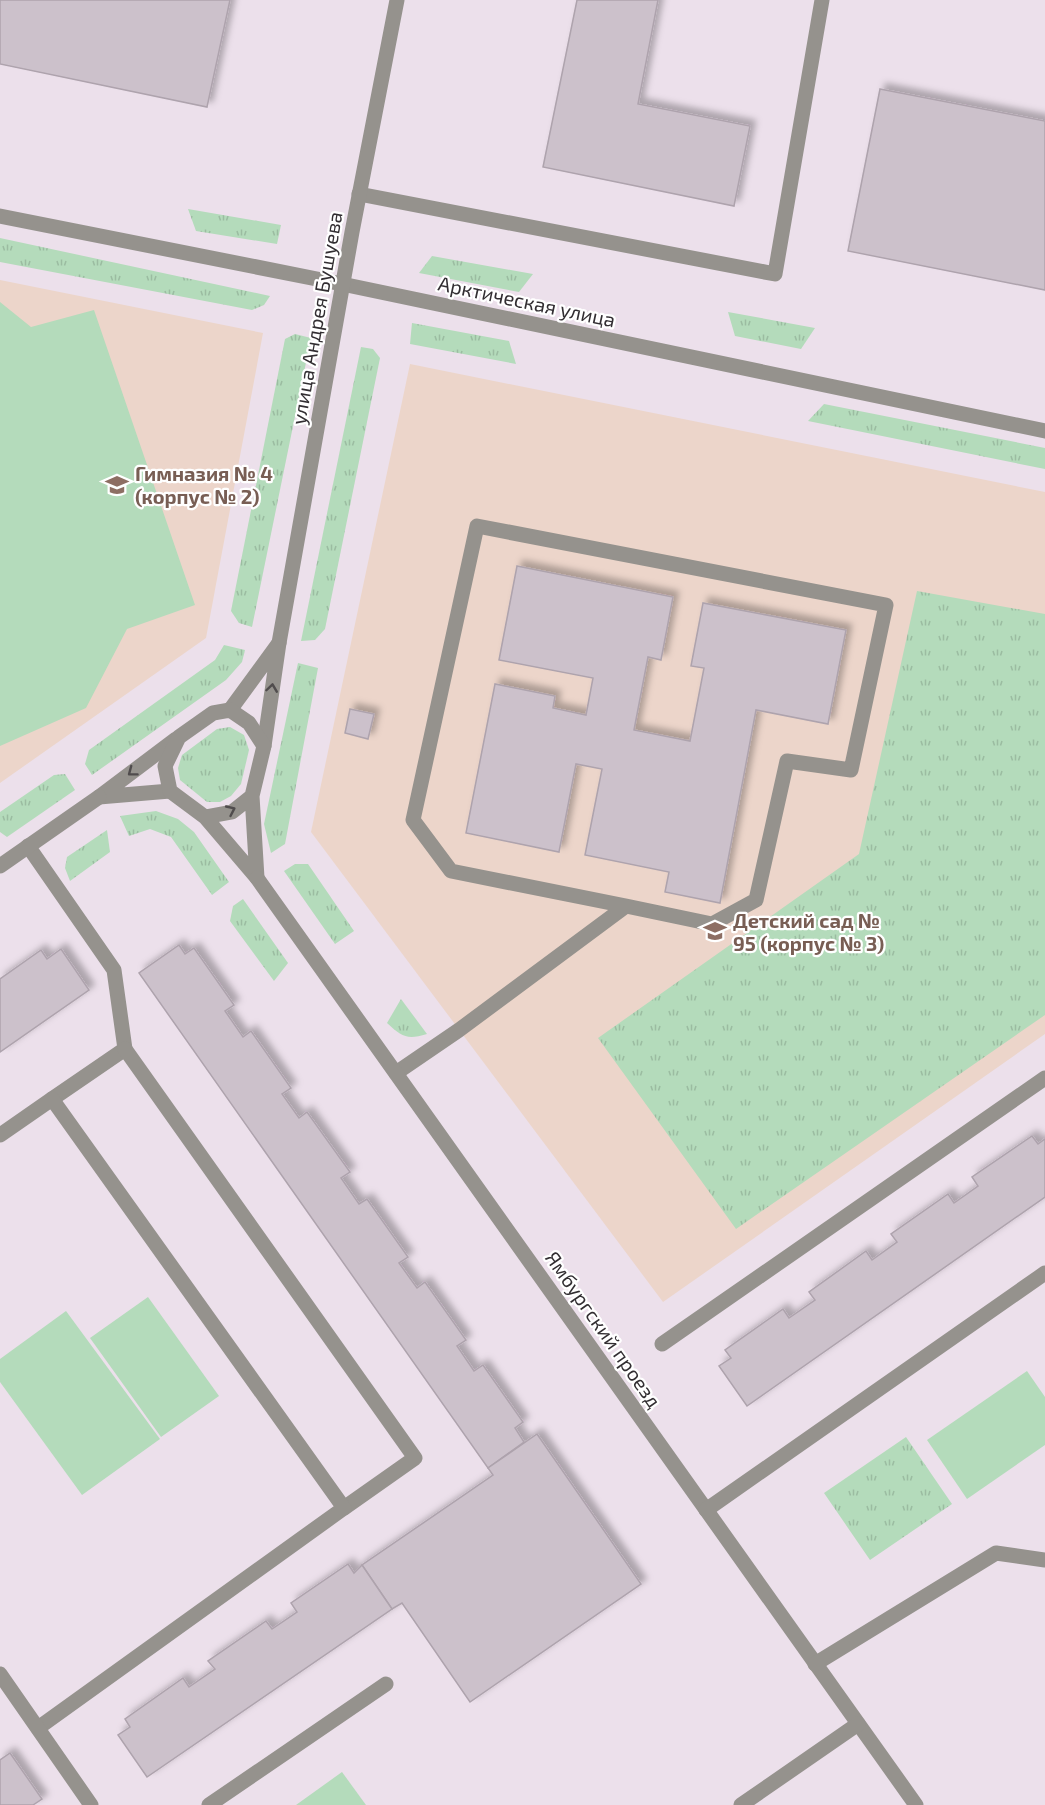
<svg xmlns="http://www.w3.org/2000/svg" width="1045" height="1805" font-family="'Exo 2',sans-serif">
<defs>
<pattern id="grass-tufts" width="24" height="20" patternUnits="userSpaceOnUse" patternTransform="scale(1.5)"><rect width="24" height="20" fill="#b4dbbb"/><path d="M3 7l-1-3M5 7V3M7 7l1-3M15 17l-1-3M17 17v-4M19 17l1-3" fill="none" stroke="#9bbca1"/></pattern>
<filter id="shadow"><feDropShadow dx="5.5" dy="-5.5" stdDeviation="3" flood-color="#0004"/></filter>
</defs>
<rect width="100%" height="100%" fill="#ece0eb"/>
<g fill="#ecd5ca">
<path d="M0,280L263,333L206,638L0,783Z"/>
<path d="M410,364L1045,492V1034L663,1302L311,832Z"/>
</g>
<g fill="url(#grass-tufts)">
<path d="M188,209L281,225L277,244L196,231Z"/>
<path d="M0,238L270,296L264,305L252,310L0,262Z"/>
<path d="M432,256L533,274L519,292L419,273Z"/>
<path d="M728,312L815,328L801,349L735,336Z"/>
<path d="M412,323L509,341L516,364L410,344Z"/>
<path d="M295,334L311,338L252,627L239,623L231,611L285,339Z"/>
<path d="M361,347L373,349L380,358L325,629L315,640L301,641Z"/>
<path d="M824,404L1045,448V469L808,421Z"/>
<path d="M917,591L1045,614V1015L736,1229L598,1038L859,854Z"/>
<path d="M224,645L245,650L242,662L226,680L92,775L85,764L89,750L215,660Z"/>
<path d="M298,663L318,668L285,844L271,853L264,824Z"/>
<path d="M230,727L244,735L249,750L241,784L231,796L220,802H207L180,780L178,768L182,755L217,729Z"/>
<path d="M65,774L75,790L7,837L0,832V812L54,775Z"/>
<path d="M156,811L178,819L194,832L229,882L212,895L171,837L150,829L129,836L120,816Z"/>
<path d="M107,830L110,852L70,881L65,868L67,857Z"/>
<path d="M295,864H308L354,931L335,944L284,871Z"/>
<path d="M243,899L288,963L274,981L230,921L233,906Z"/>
<path d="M401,999L427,1034C407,1040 402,1037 387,1023Z"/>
<path d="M906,1437L952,1504L870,1560L824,1493Z"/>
</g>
<g fill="#b4dbbb">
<path d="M0,302L31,327L94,310L195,605L127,629L86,708L0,746Z"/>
<path d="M148,1297L219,1396L161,1437L90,1338Z"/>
<path d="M66,1311L160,1439L82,1495L0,1382V1359Z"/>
<path d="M1027,1371L1045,1397V1445L967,1499L927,1440Z"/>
<path d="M342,1772L366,1805H296Z"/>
</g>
<g fill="#ccc1cb" stroke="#aea3ad" stroke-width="1.5" filter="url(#shadow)">
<path d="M0,0H230L207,107L0,64Z"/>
<path d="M577,0H658L638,104L750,126L734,206L543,167Z"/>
<path d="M880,89L1045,121V290L848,251Z"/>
<path d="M517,566L673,597L661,660L648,657L634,730L690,741L704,668L691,666L703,603L846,630L828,724L756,710L720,903L665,892L669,872L585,855L602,769L576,764L559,852L466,833L495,684L555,696L553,708L586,715L593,678L499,660Z"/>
<path d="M350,709L374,714L368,739L345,733Z"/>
<path d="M179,945L185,954L194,948L234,1005L225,1011L243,1037L251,1031L291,1088L282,1094L299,1118L307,1112L350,1172L341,1178L359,1204L367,1199L408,1257L399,1263L417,1288L425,1282L466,1340L457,1346L474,1371L483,1365L523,1422L515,1428L524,1442L488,1468L139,973Z"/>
<path d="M61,949L89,990L0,1052V979L41,950L47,959Z"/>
<path d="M1032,1136L1038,1144L1045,1139V1197L747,1406L719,1366L731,1358L725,1350L783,1309L789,1318L815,1300L809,1292L866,1251L872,1260L897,1242L891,1234L948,1194L954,1203L978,1186L972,1177Z"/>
<path d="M537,1434L641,1584L470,1702L402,1603L392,1609L362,1565L493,1475L488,1468Z"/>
<path d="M348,1564L354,1573L362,1565L392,1609L147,1777L118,1735L130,1727L125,1719L183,1678L189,1687L215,1669L208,1661L266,1621L272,1629L297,1612L291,1603Z"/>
<path d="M10,1753L42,1799L33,1805H0V1760Z"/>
</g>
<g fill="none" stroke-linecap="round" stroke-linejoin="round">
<g stroke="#95928d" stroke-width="15">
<path d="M359,194L775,274L822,0"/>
<path d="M28,846L114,970L125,1049L52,1099"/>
<path d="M125,1049L415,1458L344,1508"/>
<path d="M396,1073L459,1030L626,906L451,871L413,820L477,526L886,605L851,770L787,761L756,900L712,924L626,906"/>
<path d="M0,1135L52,1099L344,1508L38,1728"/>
<path d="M662,1344L1045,1078"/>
<path d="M209,1805L386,1684"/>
</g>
<g stroke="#95928d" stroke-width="15">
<path d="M0,216L342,284L1045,431"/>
<path d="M279,643L352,232L397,0"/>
<path d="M230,710L279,643L264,746"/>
<path d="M170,791L99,797L176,739"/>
<path d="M205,817L257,878L252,796L264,746L249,723L230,710L213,713L179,737L165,766L170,791L205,817L232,812L252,796"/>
<path d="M0,866L99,797"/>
<path d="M257,878L916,1805"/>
<path d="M706,1510L1045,1273"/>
<path d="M815,1664L996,1553L1045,1560"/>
<path d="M0,1674L91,1805"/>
<path d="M741,1805L858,1724"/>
</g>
</g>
<defs><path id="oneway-chevron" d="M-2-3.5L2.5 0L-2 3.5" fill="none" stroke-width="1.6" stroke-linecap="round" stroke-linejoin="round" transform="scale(1.5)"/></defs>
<g stroke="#504c4d">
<use href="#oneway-chevron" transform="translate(272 688) rotate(-82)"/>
<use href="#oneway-chevron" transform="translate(132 772) rotate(143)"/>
<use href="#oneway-chevron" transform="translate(231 810) rotate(-25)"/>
</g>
<defs>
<g id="school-bare" transform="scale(1.8)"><path d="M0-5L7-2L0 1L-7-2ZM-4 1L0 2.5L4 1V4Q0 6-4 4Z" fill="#8d6e63" stroke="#fff" stroke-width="2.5" paint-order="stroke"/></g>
</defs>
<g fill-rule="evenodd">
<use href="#school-bare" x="117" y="485"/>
<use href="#school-bare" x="715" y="931"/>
</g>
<g text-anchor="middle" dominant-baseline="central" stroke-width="4.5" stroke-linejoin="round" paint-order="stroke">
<g font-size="20" fill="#322e32" stroke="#fff">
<text transform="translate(527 301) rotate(12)">Арктическая улица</text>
<text transform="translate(316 318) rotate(-80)">улица Андрея Бушуева</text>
<text transform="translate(604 1329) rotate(55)">Ямбургский проезд</text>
</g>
<g font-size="20" font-weight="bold" fill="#785e54" stroke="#fff" text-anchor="start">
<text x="135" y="473">Гимназия № 4<tspan x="135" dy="23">(корпус № 2)</tspan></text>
<text x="733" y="920">Детский сад №<tspan x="733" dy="23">95 (корпус № 3)</tspan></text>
</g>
</g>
</svg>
